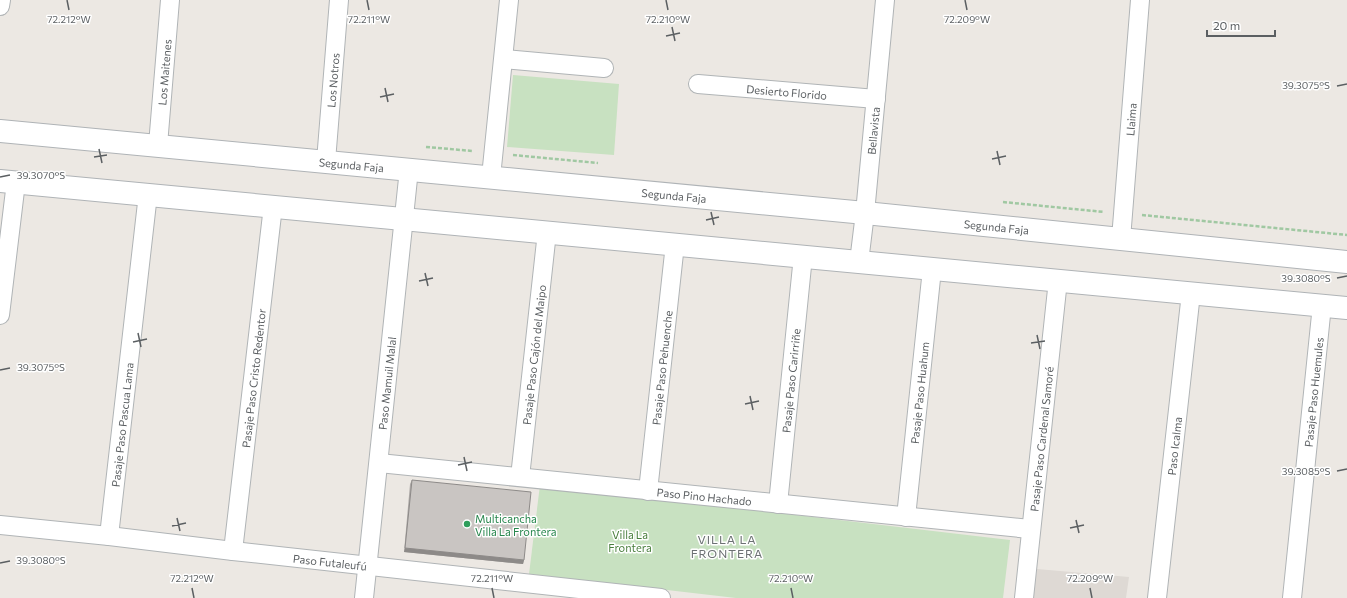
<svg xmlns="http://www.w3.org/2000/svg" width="1347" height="598" font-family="Commissioner,sans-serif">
<rect width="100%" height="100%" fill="#ece8e3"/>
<path fill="#ded9d4" d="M1037,569L1129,577L1126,598H1033Z"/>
<g fill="#c8e1c1">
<path d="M513,75L619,84L614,155L507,147Z"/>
<path d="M540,485L1010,540L1003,598H736L529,574Z"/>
</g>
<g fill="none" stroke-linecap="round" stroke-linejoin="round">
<g stroke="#b0b4b6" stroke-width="20">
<g id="minor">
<path d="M0,6L1,0"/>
<path d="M504,59L604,68"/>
<path id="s1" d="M698,84L876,99"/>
<path id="s2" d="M158,145L170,0"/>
<path id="s3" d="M326,161L339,0"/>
<path d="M491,177L509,0"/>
<path id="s4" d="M1121,239L1140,0"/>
<path id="s5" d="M859,262L865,213L885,0"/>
<path d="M0,315L16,182"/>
<path id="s6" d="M379,463L1030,529"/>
<path id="s7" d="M520,477L547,232"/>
<path id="s8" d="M648,491L675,244"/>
<path id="s9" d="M778,504L803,256"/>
<path id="s10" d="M906,517L932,269"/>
<path id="s11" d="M0,525L109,536L233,551L661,598"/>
<path id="s12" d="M109,536L148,194"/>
<path id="s13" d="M233,551L273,206"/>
<path id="s14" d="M364,598L409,169"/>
<path id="s15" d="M1024,598L1058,280"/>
<path id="s16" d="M1157,598L1191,293"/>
<path id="s17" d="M1292,598L1322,305"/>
</g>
</g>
<g stroke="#afb3b6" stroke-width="24">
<g id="secondary">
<path id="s18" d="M0,131L865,213L1347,262"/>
<path d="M0,181L1347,308"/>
</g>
</g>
<g stroke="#a0c8a2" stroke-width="2.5" stroke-dasharray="4 2" stroke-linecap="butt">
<path d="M426,147L473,151"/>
<path d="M513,155L598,163"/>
<path d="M1003,202L1104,212"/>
<path d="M1142,215L1347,235"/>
</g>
<use href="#minor" stroke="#fff" stroke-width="18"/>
<use href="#secondary" stroke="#fff" stroke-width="22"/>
</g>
<path fill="#ada9a7" d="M412,480L524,560L523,564L404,552L410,484Z"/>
<path fill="#8d8a88" d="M405,548L524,560L523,564L404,552Z"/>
<path fill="#c9c5c2" stroke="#8d8a88" d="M412,480L531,492L524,560L405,548Z"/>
<path fill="none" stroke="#5b5f62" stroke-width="1.5" d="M67,0L69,10M367,0L369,10M666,0L668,10M965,0L967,10M672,27L675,41M666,36L680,33M1337,86L1347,84M385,88L388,102M380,97L394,94M99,149L102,163M997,151L1000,165M94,157L107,155M992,159L1006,156M0,177L10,175M711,212L714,225M706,220L719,217M425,273L428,286M1337,278L1347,276M419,281L433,278M138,333L141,347M1037,335L1040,349M133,342L147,339M1031,343L1045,341M0,370L10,368M750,396L753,410M745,404L759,401M464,457L467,471M458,465L472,462M1337,471L1347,469M177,518L180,531M1076,520L1079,533M172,526L186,523M1070,528L1084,525M0,563L10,561M192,588L194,598M492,588L494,598M791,588L793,598M1090,588L1092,598"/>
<circle fill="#2e9e5b" stroke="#fff" stroke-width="1.5" cx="467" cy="524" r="4"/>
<g text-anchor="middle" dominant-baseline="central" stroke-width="3" stroke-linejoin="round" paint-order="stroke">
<g font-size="11" fill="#5b5f62" stroke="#fff">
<text stroke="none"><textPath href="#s2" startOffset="73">Los Maitenes</textPath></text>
<text stroke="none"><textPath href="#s3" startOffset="81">Los Notros</textPath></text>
<text stroke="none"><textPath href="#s1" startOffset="89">Desierto Florido</textPath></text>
<text stroke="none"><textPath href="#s4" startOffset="120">Llaima</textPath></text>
<text stroke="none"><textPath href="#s5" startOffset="132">Bellavista</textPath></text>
<text stroke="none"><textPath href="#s18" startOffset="353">Segunda Faja</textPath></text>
<text stroke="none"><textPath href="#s18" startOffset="677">Segunda Faja</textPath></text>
<text stroke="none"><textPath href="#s18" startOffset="1001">Segunda Faja</textPath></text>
<text stroke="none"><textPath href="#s7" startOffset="123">Pasaje Paso Cajón del Maipo</textPath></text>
<text stroke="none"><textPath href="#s8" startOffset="124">Pasaje Paso Pehuenche</textPath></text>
<text stroke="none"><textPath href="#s13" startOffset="174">Pasaje Paso Cristo Redentor</textPath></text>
<text stroke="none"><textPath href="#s9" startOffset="124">Pasaje Paso Carirriñe</textPath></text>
<text stroke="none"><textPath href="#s14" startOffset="216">Paso Mamuil Malal</textPath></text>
<text stroke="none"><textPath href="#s17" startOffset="207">Pasaje Paso Huemules</textPath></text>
<text stroke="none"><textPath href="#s10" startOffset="125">Pasaje Paso Huahum</textPath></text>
<text stroke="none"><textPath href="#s12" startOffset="112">Pasaje Paso Pascua Lama</textPath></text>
<text stroke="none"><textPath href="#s15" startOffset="160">Pasaje Paso Cardenal Samoré</textPath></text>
<text stroke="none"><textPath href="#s16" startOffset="153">Paso Icalma</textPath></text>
<text stroke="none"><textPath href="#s6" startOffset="327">Paso Pino Hachado</textPath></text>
<text stroke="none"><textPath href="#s11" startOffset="332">Paso Futaleufú</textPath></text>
</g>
<g font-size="11" fill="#27864d" stroke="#fff" text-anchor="start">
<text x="475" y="518">Multicancha<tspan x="475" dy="13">Villa La Frontera</tspan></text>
</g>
<g font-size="11" fill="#497e3d" stroke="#fff">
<text x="630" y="534">Villa La<tspan x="630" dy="13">Frontera</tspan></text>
</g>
<g font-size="12" letter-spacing="1" fill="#6c7173" stroke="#fff">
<text x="727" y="539">VILLA LA<tspan x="727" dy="14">FRONTERA</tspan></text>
</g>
</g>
<g font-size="10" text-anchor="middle" fill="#5b5f62" stroke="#fff" stroke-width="3" stroke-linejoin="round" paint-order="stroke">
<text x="69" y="23">72.212°W</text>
<text x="369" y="23">72.211°W</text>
<text x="668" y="23">72.210°W</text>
<text x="967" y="23">72.209°W</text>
<text x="1306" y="89">39.3075°S</text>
<text x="41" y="179">39.3070°S</text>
<text x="1306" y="282">39.3080°S</text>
<text x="41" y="371">39.3075°S</text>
<text x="1306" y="475">39.3085°S</text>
<text x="41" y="564">39.3080°S</text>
<text x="192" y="582">72.212°W</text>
<text x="492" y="582">72.211°W</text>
<text x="791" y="582">72.210°W</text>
<text x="1090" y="582">72.209°W</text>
</g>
<path d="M1207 30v6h68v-6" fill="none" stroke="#5b5f62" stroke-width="2"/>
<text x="1213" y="30" font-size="12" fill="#5b5f62" stroke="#ffffff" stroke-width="3" paint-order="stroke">20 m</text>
</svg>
